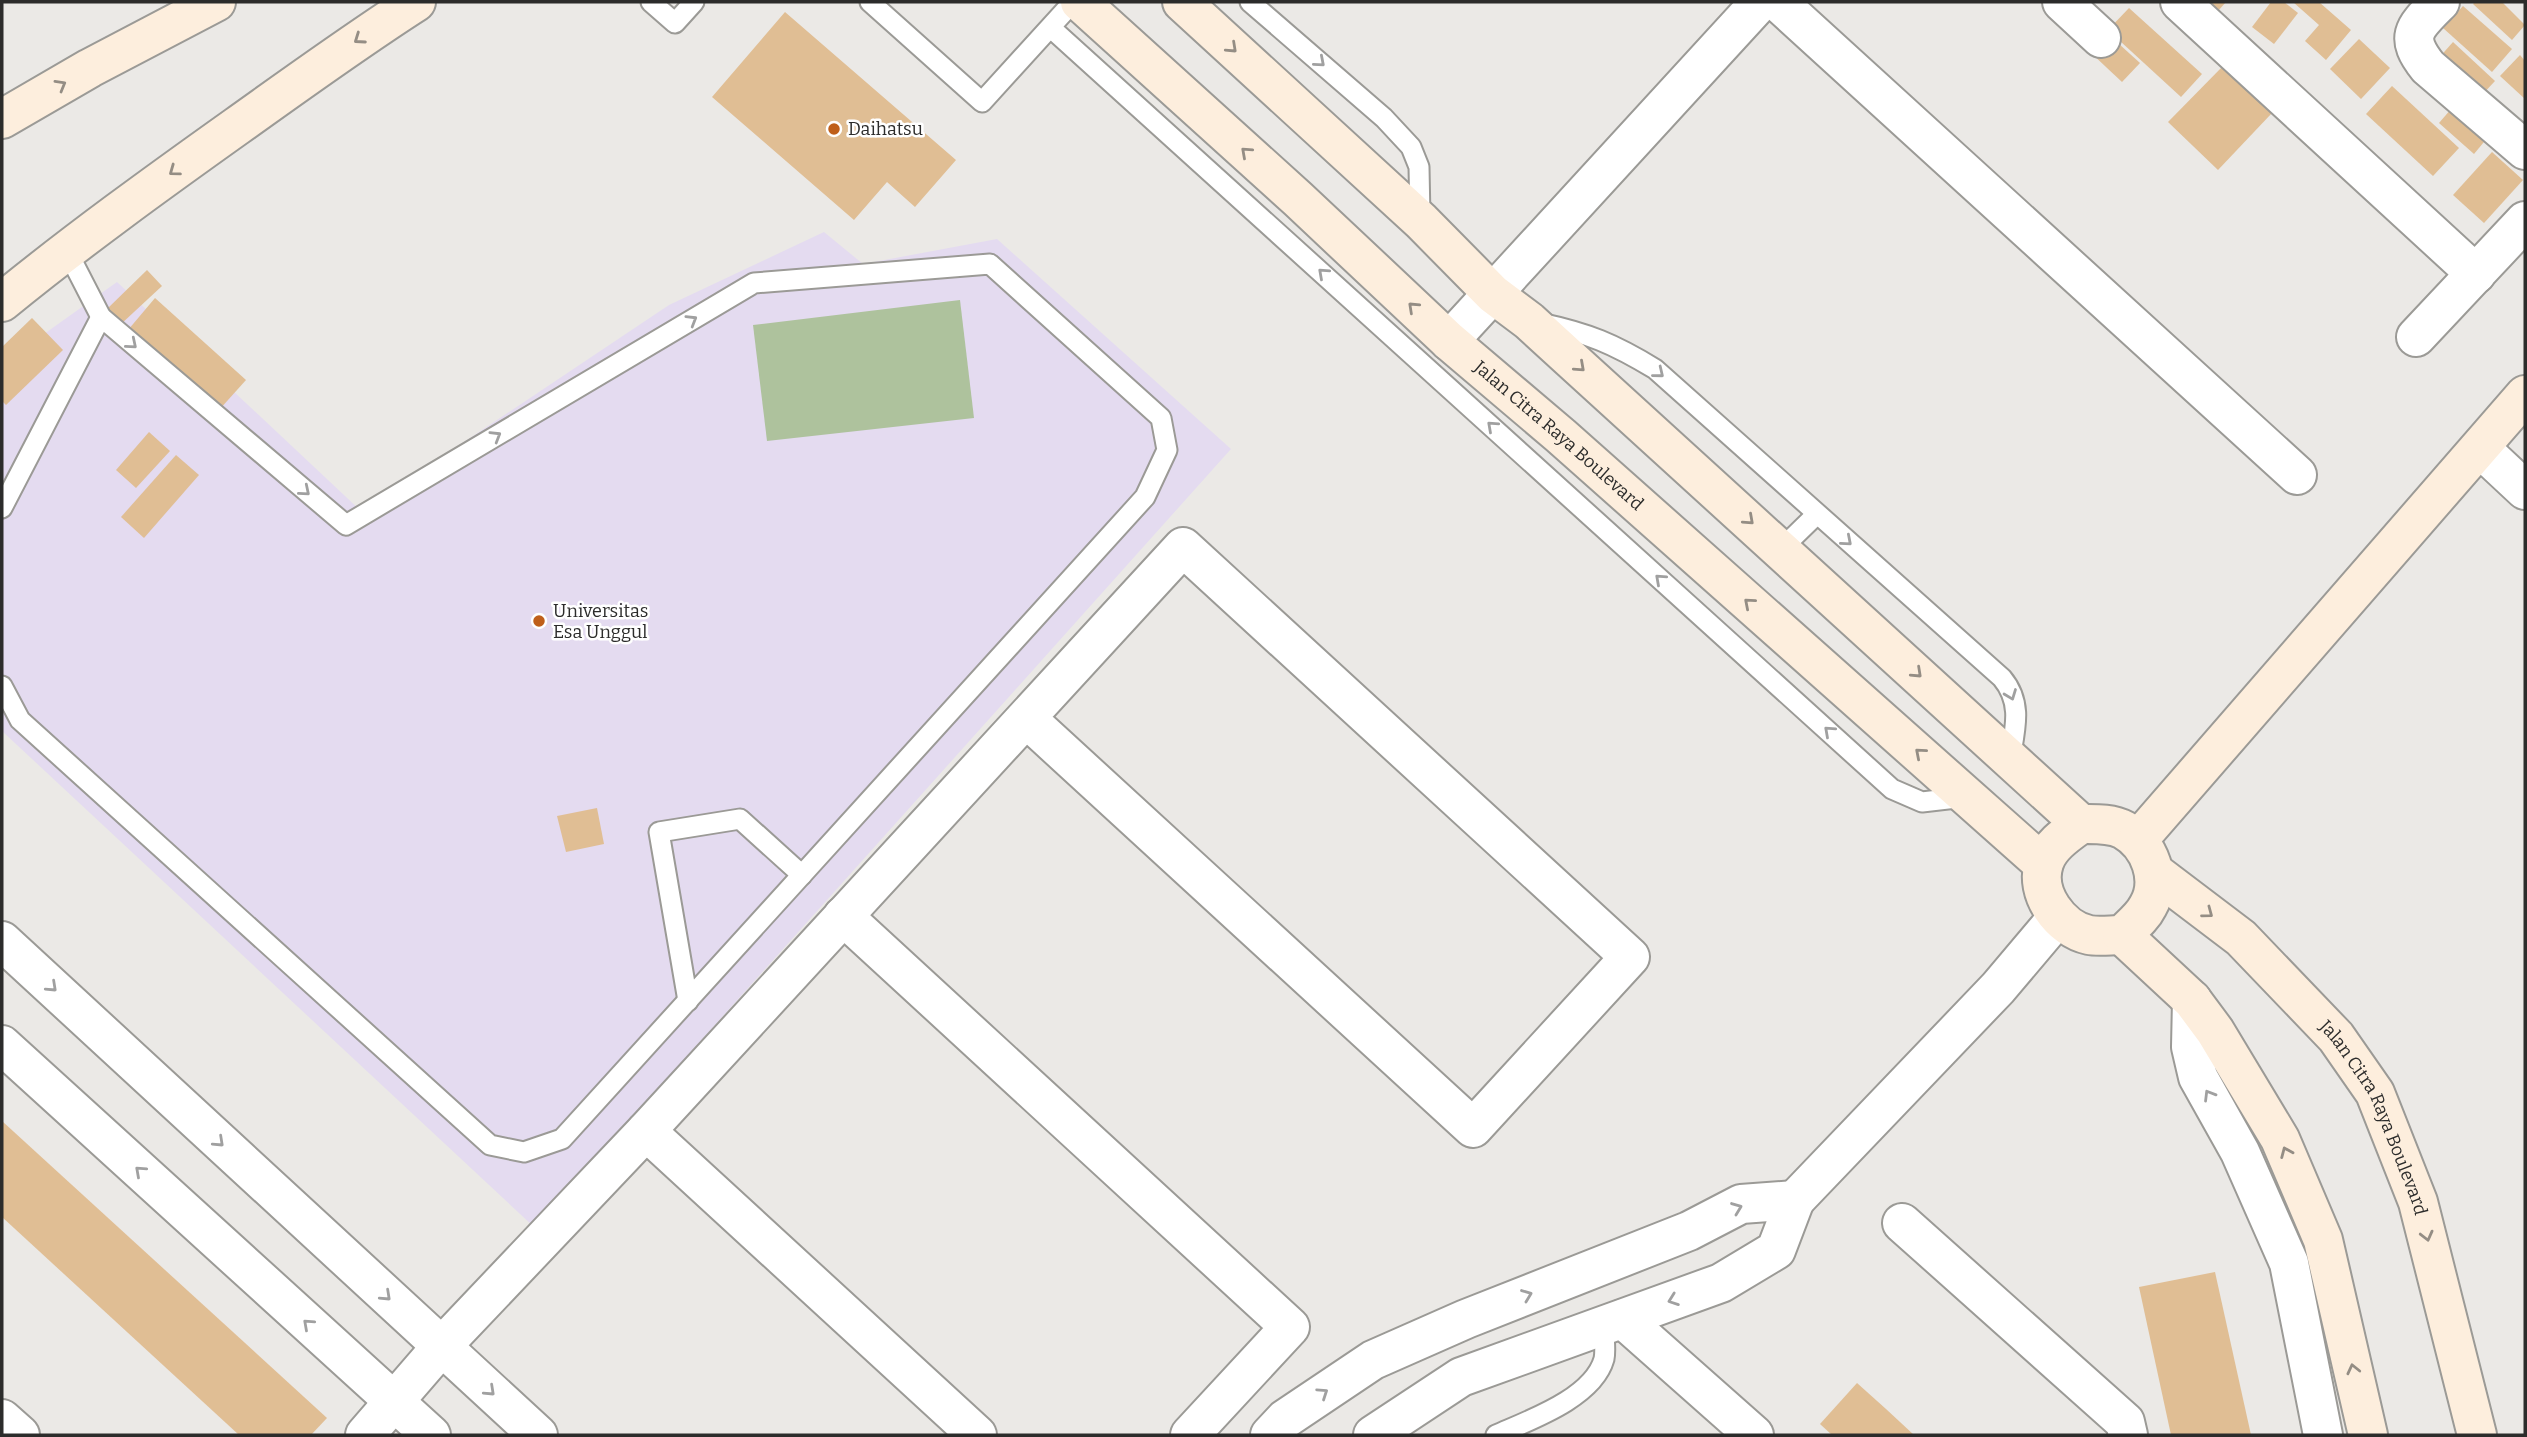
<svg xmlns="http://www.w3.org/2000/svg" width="2527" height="1437" font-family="Bitter,serif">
<rect width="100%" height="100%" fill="#ebe9e6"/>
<path fill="#e4dbf0" d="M824,232L863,264L997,239L1231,449L534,1227L2,731V364L117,282L361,511L669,305Z"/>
<path fill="#aec29d" d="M960,300L974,418L767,441L753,325Z"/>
<g fill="#e0be94">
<path d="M2207,2H2226L2218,11Z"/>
<path d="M2271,2H2284L2298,13L2274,44L2252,27Z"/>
<path d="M2293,2H2319L2351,30L2326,60L2305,41L2319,25Z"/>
<path d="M2475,2H2502L2525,25L2512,40L2473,4Z"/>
<path d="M2463,6L2512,49L2492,72L2443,28Z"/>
<path d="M2129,8L2202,74L2181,97L2108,30Z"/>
<path d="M785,12L956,160L915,207L887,182L854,220L712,97Z"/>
<path d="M2108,34L2140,63L2122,82L2090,52Z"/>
<path d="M2359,39L2390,68L2361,99L2330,69Z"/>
<path d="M2453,42L2495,81L2479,98L2437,60Z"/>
<path d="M2520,55L2525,61V99L2500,76Z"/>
<path d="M2223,66L2272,113L2218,170L2168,122Z"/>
<path d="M2392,86L2459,148L2433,176L2366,114Z"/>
<path d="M2458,101L2493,131L2474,154L2439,123Z"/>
<path d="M2492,152L2523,180L2484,223L2453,195Z"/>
<path d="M147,270L162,286L120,325L106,310Z"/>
<path d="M155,298L246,380L219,410L128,330Z"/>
<path d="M32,318L63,350L6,405L2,401V347Z"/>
<path d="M149,432L170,451L136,488L116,470Z"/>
<path d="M176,455L199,475L144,538L121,517Z"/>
<path d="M597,808L604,844L566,852L557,816Z"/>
<path d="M2,1121L327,1418L311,1435H239L2,1217Z"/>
<path d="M2215,1272L2251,1435H2171L2139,1287Z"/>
<path d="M1857,1383L1886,1409L1914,1435H1832L1820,1424Z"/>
</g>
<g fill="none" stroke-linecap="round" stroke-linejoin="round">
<g stroke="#9b9a96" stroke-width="23">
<g id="lane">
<path d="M651,2L675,23L694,2"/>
<path d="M870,2L982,102L1073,2"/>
<path d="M1250,2L1384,118L1411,147L1419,167L1420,218"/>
<path d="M1051,28L1892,789L1922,802L1965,797"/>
<path d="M1540,323C1588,333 1614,344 1655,369L2002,678C2023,703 2015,729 2010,759"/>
<path d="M2,508L101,317"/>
<path d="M1781,549L1817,514"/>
<path d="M2,686L20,720L490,1145L524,1152L562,1139L1145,497L1167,450L1161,418L990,264L754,283L346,525L101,317L66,249"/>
<path d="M688,1001L659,832L740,819L802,875"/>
<path d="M1496,1435C1530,1420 1593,1398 1604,1359C1606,1349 1604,1336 1603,1326"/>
</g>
</g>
<g stroke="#9b9a96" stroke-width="42">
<g id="street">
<path d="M1778,2L2297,475"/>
<path d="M2062,2L2101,38"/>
<path d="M2180,2L2476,274"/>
<path d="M2440,2C2415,27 2403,36 2428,67L2525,150"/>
<path d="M2416,337L2525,221"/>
<path d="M1449,341L1760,2"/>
<path d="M2480,448L2525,490"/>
<path d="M843,916L1290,1327L1190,1435"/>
<path d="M2,941L538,1435"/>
<path d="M2192,1000L2191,1047L2198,1077L2240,1152L2289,1263L2323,1435"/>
<path d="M2,1045L431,1435"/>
<path d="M646,1131L977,1435"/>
<path d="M1795,1200L1998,988L2058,917"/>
<path d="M1902,1223L2125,1422L2128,1435"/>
<path d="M1623,1319L1754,1435"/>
<path d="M2,1419L20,1435"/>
<path d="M365,1435L441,1347L646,1131L1183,547L1630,957L1473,1128L1026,718"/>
<path d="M1270,1435L1285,1419L1373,1360L1466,1319L1689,1231L1741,1204L1795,1200L1776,1250L1721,1283L1461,1377L1373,1435"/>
</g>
</g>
<g stroke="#9b9a96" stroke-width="42">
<g id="secondary">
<path id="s1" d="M1080,2L1298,199L1449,341L1561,436L2043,864"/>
<path d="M1182,2L1421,221L1493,294L1529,321L1565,354L2081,824"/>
<path d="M2,119L90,68L216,2"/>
<path d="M2,302C78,240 157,183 237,126C296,84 355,41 416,2"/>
<path d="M2081,824C2095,824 2111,823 2124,830C2150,845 2163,880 2148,906C2142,918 2131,926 2122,935C2111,935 2099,937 2089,935C2060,929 2034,893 2044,863C2049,846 2067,834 2081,824Z"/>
<path d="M2138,840L2525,395"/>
<path id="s2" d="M2154,872L2241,938L2336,1037L2375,1093L2418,1202L2477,1435"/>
<path d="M2122,935L2192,1000L2215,1031L2280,1139L2323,1240L2368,1435"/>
</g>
</g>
<use href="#lane" stroke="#fff" stroke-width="19"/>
<use href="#street" stroke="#fff" stroke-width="38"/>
<use href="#secondary" stroke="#fdeedd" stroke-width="38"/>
</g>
<defs><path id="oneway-chevron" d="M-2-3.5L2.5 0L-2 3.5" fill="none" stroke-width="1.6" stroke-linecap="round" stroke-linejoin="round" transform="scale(1.75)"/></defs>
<g stroke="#948d84">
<use href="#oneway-chevron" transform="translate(359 39) rotate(145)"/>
<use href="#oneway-chevron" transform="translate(1232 48) rotate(43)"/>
<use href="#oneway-chevron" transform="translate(61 85) rotate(-30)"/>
<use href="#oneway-chevron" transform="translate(1246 152) rotate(-138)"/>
<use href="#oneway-chevron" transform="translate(174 171) rotate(144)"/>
<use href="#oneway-chevron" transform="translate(1413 307) rotate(-137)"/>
<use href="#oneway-chevron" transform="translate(1580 367) rotate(42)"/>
<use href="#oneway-chevron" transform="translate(1749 520) rotate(42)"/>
<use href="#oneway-chevron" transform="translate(1749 603) rotate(-139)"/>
<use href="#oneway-chevron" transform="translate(1917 673) rotate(43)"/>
<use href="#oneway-chevron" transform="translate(1920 753) rotate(-139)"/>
<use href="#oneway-chevron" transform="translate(2208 913) rotate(37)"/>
<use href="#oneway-chevron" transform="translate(2286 1152) rotate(-113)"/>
<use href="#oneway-chevron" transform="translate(2427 1236) rotate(76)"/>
<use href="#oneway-chevron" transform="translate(2353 1369) rotate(-103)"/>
</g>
<g stroke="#a0a0a0">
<use href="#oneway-chevron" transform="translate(1320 62) rotate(41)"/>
<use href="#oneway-chevron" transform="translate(1323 273) rotate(-138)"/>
<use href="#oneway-chevron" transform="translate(692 320) rotate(-31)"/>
<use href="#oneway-chevron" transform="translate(132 344) rotate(40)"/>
<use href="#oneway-chevron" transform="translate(1659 373) rotate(39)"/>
<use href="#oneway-chevron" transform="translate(1492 426) rotate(-138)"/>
<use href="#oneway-chevron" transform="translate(496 436) rotate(-31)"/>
<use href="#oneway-chevron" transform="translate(305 491) rotate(40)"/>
<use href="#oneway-chevron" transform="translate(1847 541) rotate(41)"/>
<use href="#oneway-chevron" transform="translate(1660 579) rotate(-138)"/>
<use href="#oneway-chevron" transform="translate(2011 695) rotate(69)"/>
<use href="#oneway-chevron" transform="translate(1829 731) rotate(-138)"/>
<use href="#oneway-chevron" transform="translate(52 987) rotate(43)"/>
<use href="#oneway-chevron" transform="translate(2209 1095) rotate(-121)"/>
<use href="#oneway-chevron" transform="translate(219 1142) rotate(43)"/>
<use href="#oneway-chevron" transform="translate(140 1171) rotate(-138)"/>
<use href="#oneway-chevron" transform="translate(1737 1208) rotate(-21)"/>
<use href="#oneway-chevron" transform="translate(1527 1295) rotate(-21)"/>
<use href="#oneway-chevron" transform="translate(386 1296) rotate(43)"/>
<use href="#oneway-chevron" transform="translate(1673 1300) rotate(160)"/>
<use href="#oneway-chevron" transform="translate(308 1324) rotate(-138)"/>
<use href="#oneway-chevron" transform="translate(490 1391) rotate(43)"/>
<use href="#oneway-chevron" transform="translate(1323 1393) rotate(-34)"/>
</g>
<g fill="#bf5f1a" stroke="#fff" stroke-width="2.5">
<circle cx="834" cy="129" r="7"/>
<circle cx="539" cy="621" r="7"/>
</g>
<g text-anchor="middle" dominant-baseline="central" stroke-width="5" stroke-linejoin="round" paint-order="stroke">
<g font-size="18" fill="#2c2c2b" stroke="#fff" text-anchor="start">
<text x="848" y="129">Daihatsu</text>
<text x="553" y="611">Universitas<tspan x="553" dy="21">Esa Unggul</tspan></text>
</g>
<g font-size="18" fill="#2c2c2b" stroke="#fff">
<text stroke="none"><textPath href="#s1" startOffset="646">Jalan Citra Raya Boulevard</textPath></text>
<text stroke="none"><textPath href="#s2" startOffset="336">Jalan Citra Raya Boulevard</textPath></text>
</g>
</g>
<rect width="2527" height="1437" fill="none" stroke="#2c2c2b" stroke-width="7"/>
</svg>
